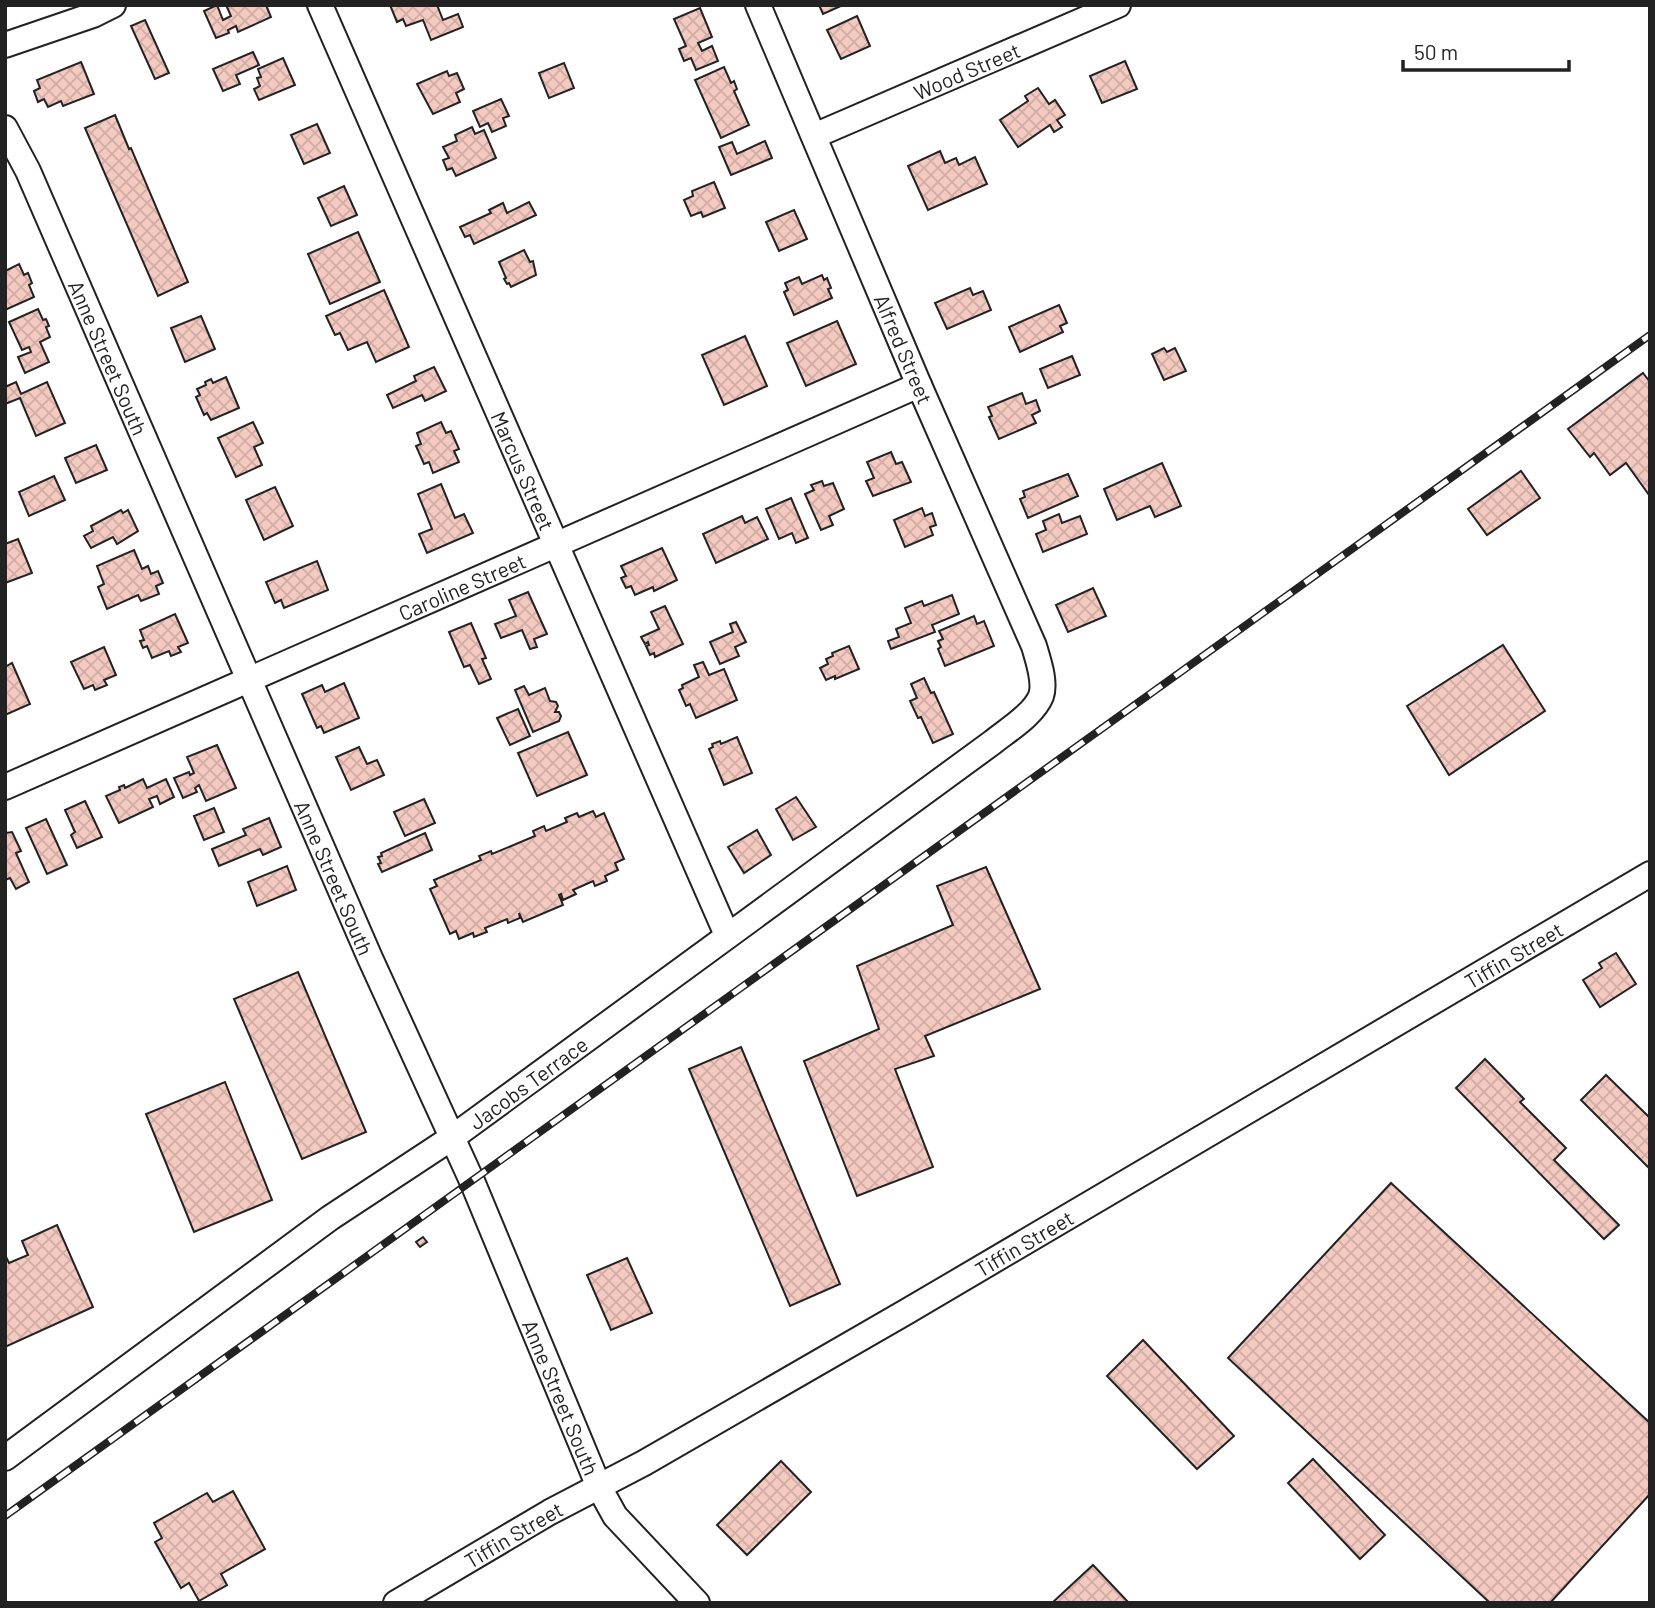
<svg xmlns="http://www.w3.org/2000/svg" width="1655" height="1608" font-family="Barlow,sans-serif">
<defs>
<pattern id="building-cross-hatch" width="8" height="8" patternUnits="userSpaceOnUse" patternTransform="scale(1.75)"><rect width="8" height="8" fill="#f3c9c0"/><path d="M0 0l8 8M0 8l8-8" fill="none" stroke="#d0aca5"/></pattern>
</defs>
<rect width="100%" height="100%" fill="#fff"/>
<g fill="url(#building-cross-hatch)" stroke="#222" stroke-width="2">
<path d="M217,5L223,20L231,16L226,5H266L271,17L238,32L236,26L228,30L229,33L216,38L204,11Z"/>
<path d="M390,5H437L443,20L458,14L463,27L431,40L423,20L406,26L403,19L397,22Z"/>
<path d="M819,5H843L823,14Z"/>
<path d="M700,8L712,37L698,43L702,51L712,46L718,61L696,70L691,58L684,61L679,49L686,46L674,19Z"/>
<path d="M857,16L870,46L841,59L827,30Z"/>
<path d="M145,20L169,73L155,79L131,26Z"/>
<path d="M253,52L259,65L236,75L240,84L223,91L213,69Z"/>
<path d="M283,58L295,85L259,100L254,89L260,86L257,78L261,77L258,69Z"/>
<path d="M1125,61L1137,89L1102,103L1090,76Z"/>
<path d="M81,62L94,94L63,106L61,101L48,107L44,99L38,102L34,91L40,88L37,80Z"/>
<path d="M564,63L574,88L549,98L539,73Z"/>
<path d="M724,67L731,83L734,81L737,89L734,91L749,125L721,138L695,80Z"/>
<path d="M447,71L449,76L457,73L464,89L456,93L460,102L433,114L417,84Z"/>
<path d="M1038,88L1049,104L1055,100L1065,115L1057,120L1062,127L1054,132L1050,125L1018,147L1000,120L1028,101L1025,96Z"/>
<path d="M501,99L509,116L503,118L506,126L492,132L488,123L480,127L473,111Z"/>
<path d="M115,115L129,149L131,148L188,282L158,296L85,128Z"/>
<path d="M317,124L330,153L304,164L291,135Z"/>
<path d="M472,127L475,134L484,130L496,158L456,176L452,168L447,170L443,160L449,158L443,147L457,141L455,135Z"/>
<path d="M765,141L772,158L731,175L719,147L732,142L737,154Z"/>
<path d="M940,151L945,163L956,158L959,165L975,157L987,184L928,210L908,166Z"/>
<path d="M714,182L725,208L703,217L701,212L691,216L684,200L693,196L692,191Z"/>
<path d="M344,186L357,215L331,226L318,198Z"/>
<path d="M529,202L536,215L474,244L470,235L465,237L460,227L491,213L489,210L503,203L507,213Z"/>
<path d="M794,210L807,239L779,251L766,222Z"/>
<path d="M358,232L380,282L330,304L308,254Z"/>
<path d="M524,250L530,262L533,261L536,275L511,287L509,283L507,284L504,279L506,278L499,262Z"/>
<path d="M19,264L24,275L28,273L32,283L29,285L34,297L5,310V271Z"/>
<path d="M822,275L824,280L827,278L831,288L828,289L832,298L794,315L784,292L788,290L785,283L799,277L802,284Z"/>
<path d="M970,288L973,295L983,291L991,310L947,329L935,303Z"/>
<path d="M384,290L409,347L376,362L367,342L348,350L340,333L335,335L326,316Z"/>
<path d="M1059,305L1067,323L1060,326L1063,332L1020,352L1009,327Z"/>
<path d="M38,309L43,320L46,319L49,326L46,327L50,337L40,342L49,362L25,373L18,357L31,352L29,347L22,350L9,322Z"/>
<path d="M201,316L215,349L185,362L171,328Z"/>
<path d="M837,321L856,364L806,386L787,343Z"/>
<path d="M745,336L767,386L724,405L702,355Z"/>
<path d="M1164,348L1167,352L1175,348L1186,371L1164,380L1152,354Z"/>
<path d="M1072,356L1080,375L1048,388L1040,369Z"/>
<path d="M434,367L446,391L425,401L422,395L393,408L387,395L416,381L414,376Z"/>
<path d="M1643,373L1650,382L1649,495L1626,463L1610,475L1594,453L1590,457L1568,429Z"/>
<path d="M226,377L239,408L211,420L207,413L204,415L196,397L200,395L197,389L206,385L205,382L211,379L213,383Z"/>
<path d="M16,382L21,394L47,382L65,423L36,436L20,398L5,404V387Z"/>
<path d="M1022,393L1026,404L1036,400L1040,411L1032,415L1036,423L999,439L989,417L992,416L988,407Z"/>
<path d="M253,422L263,443L254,447L262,465L236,477L218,438Z"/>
<path d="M441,422L446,433L451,431L459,449L454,451L459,462L433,473L429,462L424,464L416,446L421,444L417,433Z"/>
<path d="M96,445L107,470L76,483L65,458Z"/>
<path d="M891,452L896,464L902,462L911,482L873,496L866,481L874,478L867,462Z"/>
<path d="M1162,463L1181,506L1155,517L1150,506L1117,520L1104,489Z"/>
<path d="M1521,471L1540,498L1487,535L1468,509Z"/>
<path d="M1068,474L1078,496L1028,518L1020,499L1025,497L1023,491Z"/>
<path d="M54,476L65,500L29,516L19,492Z"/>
<path d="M822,481L824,486L833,483L844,509L829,516L833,525L821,530L805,494L814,490L811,485Z"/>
<path d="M441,484L455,518L464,514L473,533L427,553L419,534L432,529L418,494Z"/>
<path d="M275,487L293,526L264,540L246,500Z"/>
<path d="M791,498L808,538L796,543L792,533L779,539L766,509Z"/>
<path d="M922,508L925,516L932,513L936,525L930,527L933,535L905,547L894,520Z"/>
<path d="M121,510L123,513L128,510L138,531L117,544L113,537L91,548L84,536L93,531L91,526Z"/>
<path d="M1059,514L1062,523L1080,516L1087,534L1043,552L1036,534L1046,530L1043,521Z"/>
<path d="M742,516L745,523L757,517L768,539L716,563L703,534Z"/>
<path d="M18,539L32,573L5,583V544Z"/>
<path d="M662,548L677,580L654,591L653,587L635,595L631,586L626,588L621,578L626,576L621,566Z"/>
<path d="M134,550L142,569L148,566L151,574L158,571L163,583L156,586L159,594L141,601L138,595L107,609L98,587L104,584L97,566Z"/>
<path d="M317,561L328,590L284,608L281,600L275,603L266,582Z"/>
<path d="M1093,588L1106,616L1068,632L1056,605Z"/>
<path d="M528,592L547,634L534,639L537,647L530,649L522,630L501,638L495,624L516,616L509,600Z"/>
<path d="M952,595L959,614L932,625L935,632L891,649L888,641L899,637L896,629L911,623L905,608L922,601L924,606Z"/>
<path d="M665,606L683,644L655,657L654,653L650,655L646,646L649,645L648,642L645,644L641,637L659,629L651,612Z"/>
<path d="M175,614L188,643L178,647L181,652L171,656L169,651L152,658L147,646L143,648L140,641L144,640L140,630Z"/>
<path d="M974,616L977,624L984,621L994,646L945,666L938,649L941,647L938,641L943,639L939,631Z"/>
<path d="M736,622L746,642L735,647L739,656L720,664L710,642L733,632L730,624Z"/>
<path d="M471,623L486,658L482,659L491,679L479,684L470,665L464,667L449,632Z"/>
<path d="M1503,645L1545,711L1449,775L1407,706Z"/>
<path d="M849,646L859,669L835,679V676L826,680L820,668L828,664L826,659L833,656L832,653Z"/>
<path d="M104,647L116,675L104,680L107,685L95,690L93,685L84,689L71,662Z"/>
<path d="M703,662L709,675L724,669L737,700L696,718L690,704L686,706L679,690L683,688L682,685L699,677L694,665Z"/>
<path d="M12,663L30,704L5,715V667Z"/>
<path d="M924,678L931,693L934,692L953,734L933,743L921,717L918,718L910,701L917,698L911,684Z"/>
<path d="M344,683L359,718L324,733L321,726L317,728L302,694L322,685L325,692Z"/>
<path d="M524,686L529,695L545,688L550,701L556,702L558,706L555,712H559L561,716L559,721L533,732L515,690Z"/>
<path d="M518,709L530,736L510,745L497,718Z"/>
<path d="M568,732L587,775L537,796L518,753Z"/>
<path d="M737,737L752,773L724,785L709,749L713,747L712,744L720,741L721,744Z"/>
<path d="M217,745L236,788L206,801L199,785L195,788L197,792L183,798L174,778L189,772L190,775L194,773L187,757Z"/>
<path d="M359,747L367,764L377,760L384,775L351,790L336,757Z"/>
<path d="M143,779L147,788L166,779L174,797L160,804L157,796L149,799L153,807L119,823L106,796L120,790L119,787L124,785L125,788Z"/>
<path d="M796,797L816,827L793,840L776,809Z"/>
<path d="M424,799L435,823L405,836L394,812Z"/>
<path d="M85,801L102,837L77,848L71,835L75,832L65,810Z"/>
<path d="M214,808L224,832L204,840L194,816Z"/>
<path d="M593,811L596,817L604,813L624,859L615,863L618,870L605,876L607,881L595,886L593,881L573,890L576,894L563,900L561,894L559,895L563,905L523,922L519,913L520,918L508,923L507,919L485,928L487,932L474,937L473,933L459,939L456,931L450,934L430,889L437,886L434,880L481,860L479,856L491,851L492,854L535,836L533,831L544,826L546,831L567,822L565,818L577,813L579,817Z"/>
<path d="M269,818L281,847L263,855L260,849L219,866L212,849L246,835L243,829Z"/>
<path d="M46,819L67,865L47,874L26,828Z"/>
<path d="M757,830L771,855L744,873L728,847Z"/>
<path d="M12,832L21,851L16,853L29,882L16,889L10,878L5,880V833Z"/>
<path d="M425,833L432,850L382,872L378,864L381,863L378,857L382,856L381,853Z"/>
<path d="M287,866L296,890L257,906L248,882Z"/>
<path d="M986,867L1040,989L925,1036L934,1056L895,1069L933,1167L857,1196L804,1061L879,1029L857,966L953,925L937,886Z"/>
<path d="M1616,953L1636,984L1600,1007L1583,980L1602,968L1599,963Z"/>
<path d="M298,972L366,1132L302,1159L234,999Z"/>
<path d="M741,1047L840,1284L790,1306L689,1069Z"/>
<path d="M1485,1059L1524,1099L1520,1102L1566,1148L1554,1160L1619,1225L1604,1239L1456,1088Z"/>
<path d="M1606,1075L1650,1118V1169L1581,1100Z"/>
<path d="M225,1082L272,1200L194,1232L146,1114Z"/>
<path d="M1391,1183L1650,1423V1494L1550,1603H1490L1228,1358Z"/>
<path d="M57,1225L93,1307L5,1347V1255L9,1263L28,1255L22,1241Z"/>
<path d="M423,1237L427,1242L420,1247L416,1242Z"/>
<path d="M627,1258L652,1313L611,1330L587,1275Z"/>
<path d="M1143,1340L1234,1436L1197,1469L1107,1376Z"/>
<path d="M1313,1459L1385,1535L1360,1559L1288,1483Z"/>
<path d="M781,1461L811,1492L747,1555L717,1525Z"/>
<path d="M233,1491L265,1549L221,1574L227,1585L199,1601L189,1583L181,1588L155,1542L162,1538L154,1523L207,1493L213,1502Z"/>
<path d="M1093,1565L1129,1603H1052Z"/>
</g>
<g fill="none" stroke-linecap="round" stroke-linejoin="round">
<g stroke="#222" stroke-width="28">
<g id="minor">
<path id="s1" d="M320,5L727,935"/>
<path d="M5,45L93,15L113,5"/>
<path id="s2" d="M5,128L28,171L370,958L472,1181L599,1487L615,1516L697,1603"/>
<path id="s3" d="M814,136L1118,5"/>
<path id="s4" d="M5,787L919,385"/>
<path id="s5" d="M5,1458L330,1218L453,1137L993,742C1008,730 1034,714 1041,696C1046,682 1038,660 1034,646L919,385L758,5"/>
<path id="s6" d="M396,1603L550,1512L644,1463L906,1312L1650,874"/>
</g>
</g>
<use href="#minor" stroke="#fff" stroke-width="24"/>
<g stroke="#222" stroke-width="8">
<path id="rail" d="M5,1516L1650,335"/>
</g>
<use href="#rail" stroke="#fff" stroke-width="5" stroke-dasharray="16" stroke-linecap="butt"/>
</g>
<g text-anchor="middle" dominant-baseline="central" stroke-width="5" stroke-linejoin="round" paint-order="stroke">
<g font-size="21" fill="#222" stroke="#fff">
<text stroke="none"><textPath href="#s3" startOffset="166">Wood Street</textPath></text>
<text transform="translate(904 349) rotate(67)">Alfred Street</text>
<text stroke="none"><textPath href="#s2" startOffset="252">Anne Street South</textPath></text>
<text stroke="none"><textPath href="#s1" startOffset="508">Marcus Street</textPath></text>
<text stroke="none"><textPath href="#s4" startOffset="499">Caroline Street</textPath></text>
<text stroke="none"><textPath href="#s2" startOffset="819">Anne Street South</textPath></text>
<text stroke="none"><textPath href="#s6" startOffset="1292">Tiffin Street</textPath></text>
<text stroke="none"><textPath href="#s5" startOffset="644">Jacobs Terrace</textPath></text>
<text stroke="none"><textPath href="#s6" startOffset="724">Tiffin Street</textPath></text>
<text stroke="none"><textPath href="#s2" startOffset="1386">Anne Street South</textPath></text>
<text stroke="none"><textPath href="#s6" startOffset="136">Tiffin Street</textPath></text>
</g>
</g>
<rect width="1655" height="1608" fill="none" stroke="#222222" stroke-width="14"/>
<path d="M1403 60v10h166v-10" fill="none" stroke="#222222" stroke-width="3.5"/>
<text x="1414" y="60" font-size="21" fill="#222222" stroke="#ffffff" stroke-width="5" paint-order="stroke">50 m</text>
</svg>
